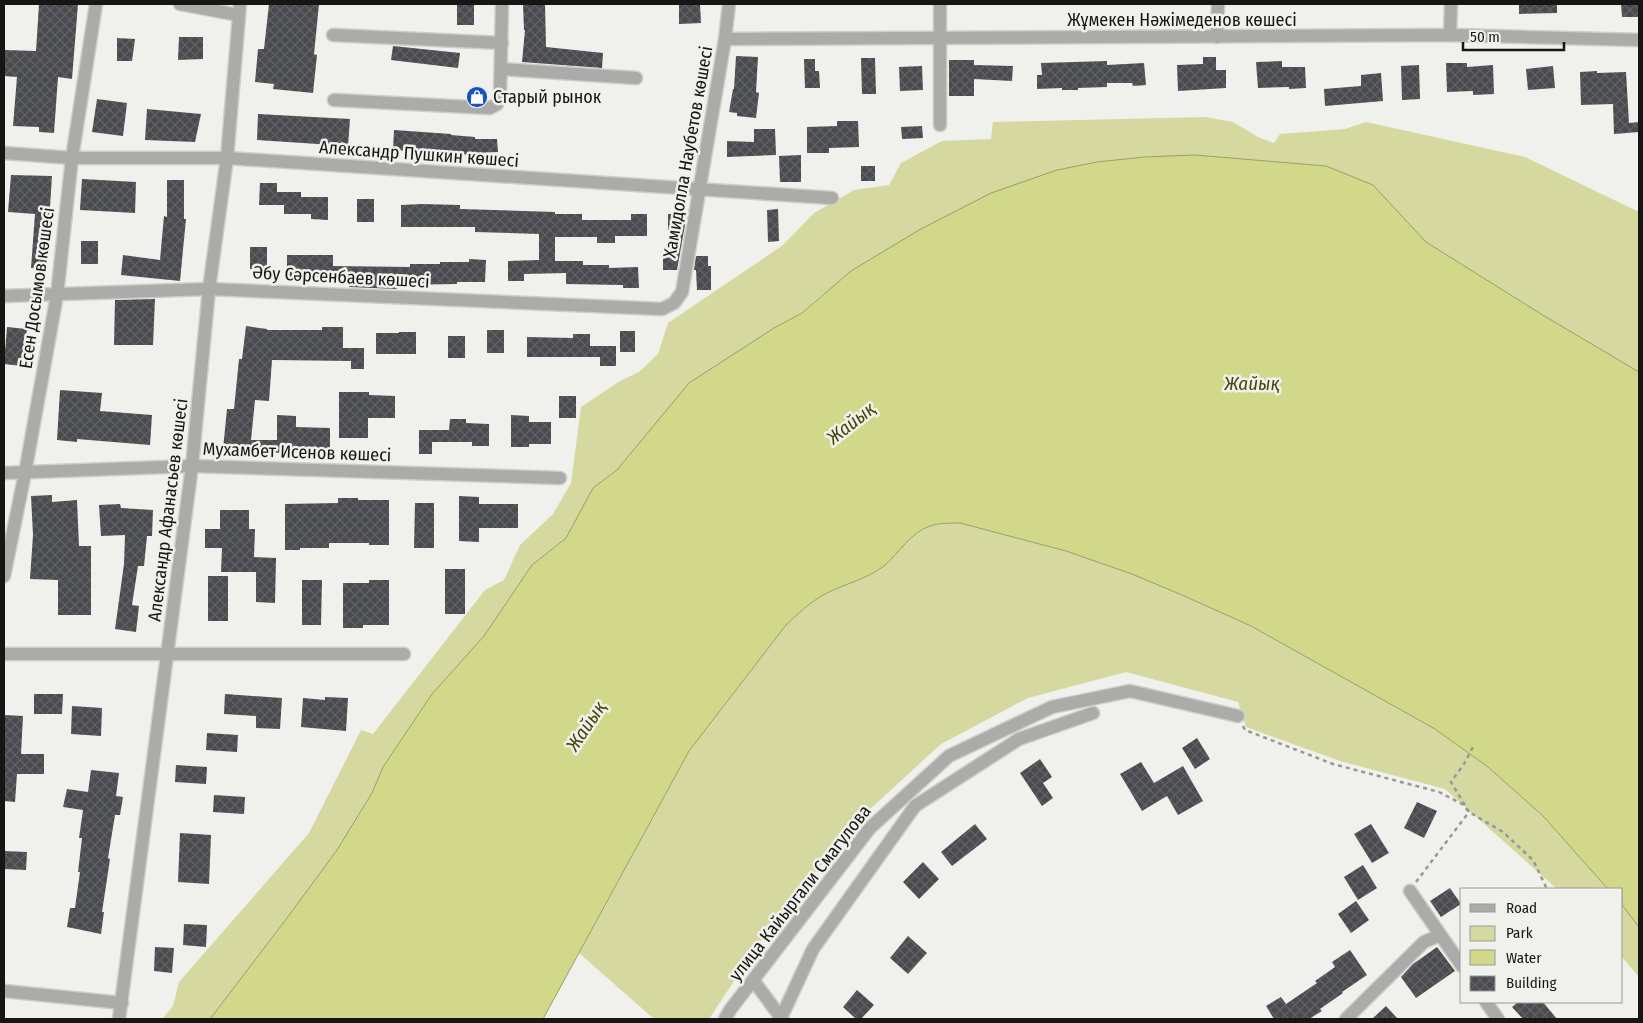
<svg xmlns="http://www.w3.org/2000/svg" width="1643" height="1023" font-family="'Fira Sans Condensed',sans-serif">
<defs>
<pattern id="building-cross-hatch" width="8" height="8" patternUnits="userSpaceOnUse" patternTransform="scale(1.25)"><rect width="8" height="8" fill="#494b4f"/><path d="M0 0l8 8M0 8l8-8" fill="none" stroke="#5f6164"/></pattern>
</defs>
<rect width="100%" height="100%" fill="#f0f1ec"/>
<g fill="#d5d9a0">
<path d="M1205,117L1233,122L1258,137L1274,143L1280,134L1345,129L1366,122L1525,157L1639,212V372L1541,314L1426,242L1409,225L1326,166L1195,155L1144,157L1097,162L1057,170L823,294L802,313L774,328L639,444L617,470L593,488L566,538L532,565L484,636L432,694L383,767L372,793L337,850L287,918L210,1019H162L173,1006L179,982L309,833L361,730L373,734L485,590L504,580L520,545L553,514L571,483L581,407L620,381L639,372L658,354L668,323L783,245L814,213L854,190L889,185L901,163L942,141L991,139L993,122Z"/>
<path d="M946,523H960L1066,551L1132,574L1182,595L1251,626L1435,729L1488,767L1543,816L1608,889H1557L1445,789L1340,761L1246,727L1238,702L1126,672L1028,698L941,744L855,823L760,942L709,1019H654L579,953L689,751L786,625L802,610L824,594L862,578L917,533L930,526Z"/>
<path d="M1622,905L1639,927V977L1622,957Z"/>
</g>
<path fill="#d2d889" stroke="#9a9e66" d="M1195,155L1326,166L1373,185L1426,242L1541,314L1639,372V927L1622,905V889H1608L1543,816L1488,767L1435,729L1251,626L1182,595L1132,574L1066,551L960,523C951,523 939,523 930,526C910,533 899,553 884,566C867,579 844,584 825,594C810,602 798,614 786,625L689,751L543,1019H210L287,918L337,850L372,793L383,767L432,694L484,636L532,565L566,538L593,488L617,470L689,383L774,328L802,313L851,271L919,230L991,193L1057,170L1097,162L1144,157Z"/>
<g fill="url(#building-cross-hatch)">
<path d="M39,4H78L72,79L58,77L54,133L39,132V127L13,126L17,77L4,76V50L36,51Z"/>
<path d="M269,4H319L314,54L317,55L313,93L273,89L274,84L255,82L258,49H264Z"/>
<rect x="457" y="4" width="17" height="21"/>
<path d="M523,4H545L546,47L603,53L602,68L522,62L525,30H524Z"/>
<path d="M679,4H700L701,23L679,24Z"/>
<path d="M1519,4H1557V13L1519,14Z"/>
<path d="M1621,4H1639V17H1622Z"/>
<path d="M179,37H203V59L178,60Z"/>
<path d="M117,38L135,39L132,61H117Z"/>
<path d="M393,46L460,53L458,68L391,60Z"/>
<path d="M736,56L758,57L756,92L759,93L756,118L737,116V113L729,112L733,89H734Z"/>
<path d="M1203,57H1216V70H1226V88L1178,91L1177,65L1203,64Z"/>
<path d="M861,58H875L876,94H862Z"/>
<path d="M804,59H815V71H819L820,88H805Z"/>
<path d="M949,60H974V65L1013,66L1012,81L974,79V96H949Z"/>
<path d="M1107,61V65L1144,63L1146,85L1133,86L1132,83H1107V87L1078,88V90H1062V88L1037,89V75H1042L1041,63Z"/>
<path d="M1282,61V67H1305L1306,88L1289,89V87L1258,88L1256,62Z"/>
<path d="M1446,63H1467V67L1493,65L1494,94L1473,95V91L1447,92Z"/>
<path d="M1419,65L1420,99L1402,100L1401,66Z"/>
<path d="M922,66L923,90L900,91L899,67Z"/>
<path d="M1553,66L1555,88L1528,90L1526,69Z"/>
<path d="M1597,71V73L1626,72L1629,123L1639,122V132L1614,134L1613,104L1581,105L1580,72Z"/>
<path d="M1381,73L1383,101L1325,106L1324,89L1361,86V75Z"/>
<path d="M97,99L127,103L123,136L92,132Z"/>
<path d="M147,109L201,114L195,142L145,140Z"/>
<path d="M258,114L350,119L348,146L257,140Z"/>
<path d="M837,121H858L859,147L829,148V153H807V127L837,126Z"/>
<path d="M922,126L923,138L902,139L901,127Z"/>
<path d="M754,129H775L776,155L727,157V141L754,142Z"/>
<path d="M394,130L451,134V135L475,137V139H497L498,152L474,153V155L393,150Z"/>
<path d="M801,155V182H780L779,156Z"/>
<rect x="861" y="166" width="14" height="15"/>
<path d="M11,175L52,176L46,269L31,268L35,214L8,212Z"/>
<path d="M82,179L136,182L135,213L80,210Z"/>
<path d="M167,180H184V219H186L180,281L121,275L123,255L160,260L164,216L167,217Z"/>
<path d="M260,183H277V192H301V197H328V220L311,219V214H284V205H259Z"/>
<rect x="357" y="199" width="17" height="23"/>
<path d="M422,204L460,205V209L555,212V214H582V220H631V214H647V236H615V243H597V237H555V261H583V265H609V268L638,267L639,288H623V285L566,284V273L524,274V281H508V261L539,260V234L475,232V227H401V205Z"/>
<path d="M778,209L779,241L768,242L767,210Z"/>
<path d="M668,214H685V225L677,270H663V248H668Z"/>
<rect x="81" y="241" width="17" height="23"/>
<rect x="250" y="247" width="17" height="22"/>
<path d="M287,255H333V266L410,267V264H440V262H469V259L486,260L485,282H457V284L397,285V289L349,287V276L287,278Z"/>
<path d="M696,256H708V266H711V290H697L696,270H694Z"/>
<path d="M155,299L153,345H114L115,300Z"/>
<path d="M246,326L267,329V330H322V327H343V348H364V369H351V361L272,360L269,401L255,400L251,440H277V415L296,416V427L330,428V452L258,453L223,449L227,409H234L239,359H242Z"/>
<path d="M7,327L27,329L22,366L4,364Z"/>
<rect x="487" y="330" width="17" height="23"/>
<rect x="620" y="331" width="15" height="21"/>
<path d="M399,332H416V354H376V333H399Z"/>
<path d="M573,334H590V346H616V366H600V357H527V337L573,338Z"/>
<rect x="448" y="336" width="17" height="22"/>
<path d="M60,390L102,393L100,411L152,415L150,445L77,439V442L57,440Z"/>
<path d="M339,392H369V395L395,396V418H368V438H339Z"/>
<rect x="559" y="396" width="17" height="22"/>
<path d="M511,415L529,416V422H551V444H529V447H511Z"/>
<path d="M450,419H466V423L489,424V446H472V442H432V454H419V430H449Z"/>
<path d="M52,495V502L77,500L79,546H91V615H58V580L30,579L33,535L31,496Z"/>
<path d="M459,496L479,497V504H518V528H479V542L459,541Z"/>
<path d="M338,498H358V500H389V545H369V543H329V548H300V550H285V504L338,503Z"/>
<path d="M415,503H434V548H414Z"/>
<path d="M120,504L121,508L153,510L152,536H147L144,566H138L132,605L139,606L136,632L115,629L124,564L125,535L101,536L99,505Z"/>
<path d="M220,510H249V529H255L254,557L276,558L275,603L256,602V572H221L222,548H205V529H220Z"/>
<rect x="445" y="569" width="20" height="45"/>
<rect x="208" y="576" width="20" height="45"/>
<path d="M302,580H322L321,625H302Z"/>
<path d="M369,580H389V625H363V628H343V583H369Z"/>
<path d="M34,694H63L62,714H34Z"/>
<path d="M225,694L282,698L280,729L256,728V716L224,714Z"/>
<path d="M325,697L348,698L346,731L301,727L303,698L325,700Z"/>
<path d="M72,706L102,708L101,736L71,734Z"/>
<path d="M4,715L23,716L21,754H44V774H17L15,802L4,801Z"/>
<path d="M207,733L238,735L237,752L206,750Z"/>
<path d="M1197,738L1210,759L1195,769L1182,748Z"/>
<path d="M1040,759L1052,777L1043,783L1053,798L1042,806L1020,773Z"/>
<path d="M1141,762L1154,783L1183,766L1203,801L1178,815L1167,796L1142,811L1120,774Z"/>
<path d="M176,765L207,767L206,784L175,782Z"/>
<path d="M91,770L119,773L116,796L123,797L120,815H115L108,858L110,859L102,912H104L101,934L67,927L70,908H75L80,872H78L82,838H79L83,810L63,807L67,789L88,792Z"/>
<path d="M214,795L245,797L244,814L213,812Z"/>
<path d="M1417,802L1437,811L1424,838L1404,828Z"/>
<path d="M975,824L987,839L952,866L941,852Z"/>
<path d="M1371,824L1389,853L1372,863L1354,834Z"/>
<path d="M180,833L211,835L209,884L178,882Z"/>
<path d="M4,851L27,852L26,870L4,869Z"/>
<path d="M923,862L939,879L919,899L903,882Z"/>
<path d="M1363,865L1377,888L1358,900L1344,877Z"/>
<path d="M1450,888L1461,904L1441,917L1430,901Z"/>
<path d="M1356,901L1369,920L1351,933L1338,914Z"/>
<path d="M184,924L207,925L206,947L183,945Z"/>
<path d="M908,936L927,953L908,974L890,958Z"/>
<path d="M155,947L174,948L172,973L154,971Z"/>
<path d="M1437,947L1455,971L1416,998L1401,977L1413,964Z"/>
<path d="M1350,950L1367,975L1342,992L1343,993L1320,1009L1322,1011L1309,1019H1274L1266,1006L1281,997L1286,1004L1317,983L1315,981L1335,967L1332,962Z"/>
<path d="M857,990L874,1005L861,1019H856L843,1007Z"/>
<path d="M1518,1002H1543L1557,1019H1523L1512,1007Z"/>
<path d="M1386,1006L1398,1019H1372Z"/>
</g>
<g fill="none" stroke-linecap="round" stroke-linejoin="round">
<g stroke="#cdcec9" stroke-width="15">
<g id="minor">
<path d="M180,4L238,15"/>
<path d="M333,35L502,43"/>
<path d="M1450,35L1451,4"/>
<path d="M1217,37L1218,4"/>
<path d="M725,39L1450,35L1639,40"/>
<path d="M501,69L636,78"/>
<path d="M334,100L490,108L497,104L500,97L502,4"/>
<path d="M940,125V4"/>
<path d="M4,153L72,158H227L832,198"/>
<path d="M4,296L209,289L662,309L674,303L682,292L725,39L729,4"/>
<path d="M4,473L192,466L560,478"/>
<path d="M4,576L25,473L57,295L72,158L96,4"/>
<path d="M4,654H404"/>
<path d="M1410,891L1462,966"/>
<path d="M753,980L782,1019"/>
<path d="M4,991L122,1003"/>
<path d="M1486,1002L1498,1019"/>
<path d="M119,1019L192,466L209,289L227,158L240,4"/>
<path d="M725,1019L730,1010L870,828L949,756L1052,707L1130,691L1238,716"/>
<path d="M779,1019L781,1018L813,949L915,806L1019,739L1093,713"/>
<path d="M1346,1019L1424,942L1440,935"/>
</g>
</g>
<g stroke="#979894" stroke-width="2.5" stroke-dasharray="4 4" stroke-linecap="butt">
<path d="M1243,726L1245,730L1333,764L1439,792L1462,804L1469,812L1503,832L1533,860L1547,889"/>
<path d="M1416,882L1469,812L1451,782L1464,764L1474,745"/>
</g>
<use href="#minor" stroke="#ababa9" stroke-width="12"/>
</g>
<defs>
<g id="shop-disc" transform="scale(1.125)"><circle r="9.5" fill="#1752be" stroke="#f0f1ec"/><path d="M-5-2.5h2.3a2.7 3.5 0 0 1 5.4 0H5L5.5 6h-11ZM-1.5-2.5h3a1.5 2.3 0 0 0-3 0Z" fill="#fff"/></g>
</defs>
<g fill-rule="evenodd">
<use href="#shop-disc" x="477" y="97"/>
</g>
<g text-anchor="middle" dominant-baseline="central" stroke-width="5" stroke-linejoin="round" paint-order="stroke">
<g font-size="18" fill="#161614" stroke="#f0f1ec">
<text x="1182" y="20">Жұмекен Нәжімеденов көшесі</text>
<text transform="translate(688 152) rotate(-80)">Хамидолла Наубетов көшесі</text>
<text transform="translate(419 154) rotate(4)">Александр Пушкин көшесі</text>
<text transform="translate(341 277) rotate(3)">Әбу Сәрсенбаев көшесі</text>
<text transform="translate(37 288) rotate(-82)">Есен Досымов көшесі</text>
<text transform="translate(297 452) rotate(2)">Мухамбет Исенов көшесі</text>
<text transform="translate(168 510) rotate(-83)">Александр Афанасьев көшесі</text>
<text transform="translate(800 893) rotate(-52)">улица Кайыргали Смагулова</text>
</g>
<g font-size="18" fill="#161614" stroke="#f0f1ec" text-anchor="start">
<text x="493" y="97">Старый рынок</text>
</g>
<g font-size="19" font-style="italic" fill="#45470a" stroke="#f0f1ec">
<text x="1252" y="383">Жайық</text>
<text transform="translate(851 423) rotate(-38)">Жайық</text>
<text transform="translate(586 726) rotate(-56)">Жайық</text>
</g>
</g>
<rect width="1643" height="1023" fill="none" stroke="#161614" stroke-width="10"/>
<rect x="1460" y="888" width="162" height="115" fill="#f0f1ec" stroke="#999996"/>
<rect x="1470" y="904" width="25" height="8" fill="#ababa9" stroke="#999996"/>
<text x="1506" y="913" font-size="15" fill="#161614">Road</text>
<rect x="1470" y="926" width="25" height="15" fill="#d5d9a0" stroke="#999996"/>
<text x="1506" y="938" font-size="15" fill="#161614">Park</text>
<rect x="1470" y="950" width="25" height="15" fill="#d2d889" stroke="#999996"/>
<text x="1506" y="963" font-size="15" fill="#161614">Water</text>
<rect x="1470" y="976" width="25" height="15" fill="url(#building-cross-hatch)" stroke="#999996"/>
<text x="1506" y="988" font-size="15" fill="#161614">Building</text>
<path d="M1463 42v8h101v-8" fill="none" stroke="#161614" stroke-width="2.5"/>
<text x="1470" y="42" font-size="15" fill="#161614" stroke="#f0f1ec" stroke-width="4" paint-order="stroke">50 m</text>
</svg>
